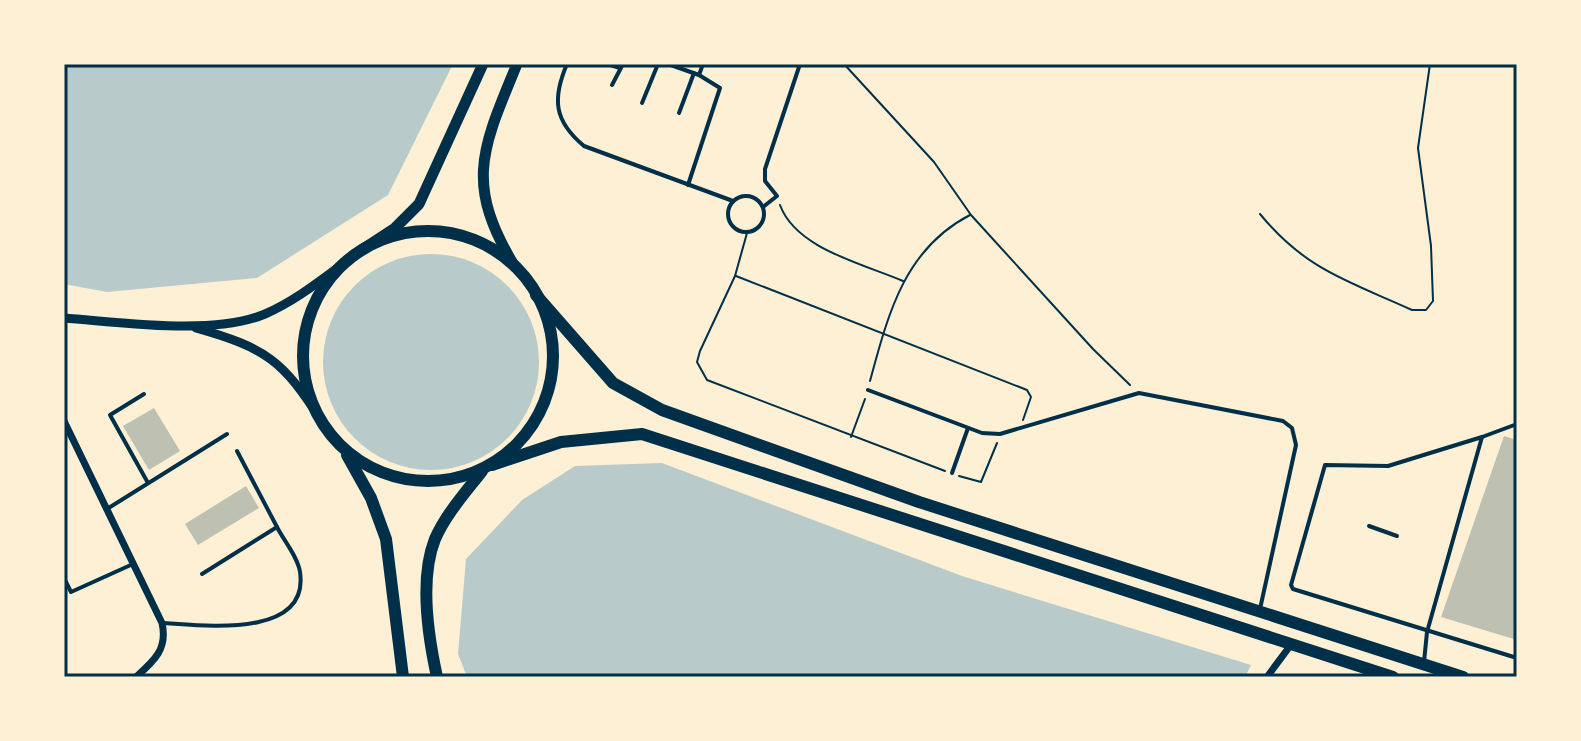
<svg xmlns="http://www.w3.org/2000/svg" width="1581" height="741" font-family="'Exo 2',sans-serif">
<rect width="100%" height="100%" fill="#fdf0d5"/>
<g fill="#b9caca">
<path d="M64,64H453L388,195L257,278L107,292L64,284Z"/>
<circle cx="431" cy="362" r="108"/>
<path d="M662,463L962,576L1251,665L1245,677H467L458,654L466,559L522,500L575,466Z"/>
</g>
<g fill="#bec0b2">
<path d="M154,408L180,451L149,470L123,426Z"/>
<path d="M1504,436L1517,440V640L1441,617Z"/>
<path d="M246,486L259,508L198,545L185,524Z"/>
</g>
<g fill="none" stroke-linecap="round" stroke-linejoin="round">
<g stroke="#003049" stroke-width="2">
<path d="M844,64L934,162L971,215L1093,349L1130,385"/>
<path d="M780,205C796,249 864,264 903,281"/>
<path d="M1260,214C1306,270 1348,281 1412,310H1426L1433,301L1431,246L1418,148L1430,64"/>
<path d="M747,233L735,276L700,351L697,362L707,380L945,471"/>
<path d="M736,276L1027,390L1031,397L1023,420"/>
<path d="M870,381C888,315 904,249 970,215"/>
<path d="M851,437L865,399"/>
<path d="M959,476L981,482L997,443"/>
</g>
<g stroke="#003049" stroke-width="4">
<path d="M567,64C552,99 554,121 584,146L733,201"/>
<path d="M607,64L620,68"/>
<path d="M668,64L699,75L720,88L688,185"/>
<path d="M699,75L703,64"/>
<path d="M612,85L623,64"/>
<path d="M642,103L658,64"/>
<path d="M679,113L694,73"/>
<circle cx="746" cy="214" r="18"/>
<path d="M763,207L777,196L765,181V169L800,64"/>
<path d="M868,390L982,433L1000,434L1139,393L1283,421L1292,428L1296,445L1260,609"/>
<path d="M144,394L110,415L148,483"/>
<path d="M1482,437L1388,466L1325,465L1291,585L1293,589L1517,658"/>
<path d="M952,473L968,428"/>
<path d="M107,509L227,434"/>
<path d="M1369,526L1397,536"/>
<path d="M202,574L277,527L237,451"/>
<path d="M64,578L71,592L133,564"/>
<path d="M162,623C200,625 310,640 300,572C298,557 284,541 277,527"/>
<path d="M1424,662L1427,632L1482,437L1517,424"/>
</g>
<g stroke="#003049" stroke-width="7">
<path d="M64,421L162,623C168,649 154,661 136,677"/>
<path d="M1267,677L1290,646"/>
</g>
<g stroke="#003049" stroke-width="9">
<path d="M64,318C120,322 213,336 265,314C295,301 321,280 347,261"/>
<path d="M196,328C266,348 283,360 322,422"/>
</g>
<g stroke="#003049" stroke-width="11">
<path d="M363,249L395,228L419,204L483,64"/>
<path d="M515,267C464,183 482,149 517,64"/>
</g>
<g stroke="#003049" stroke-width="12">
<circle cx="428" cy="356" r="125"/>
<path d="M536,295L613,383L662,410L919,502L1463,677"/>
<path d="M347,455L371,498L386,539L403,677"/>
<path d="M492,465L561,442L642,434L1393,677"/>
<path d="M437,677C428,636 419,579 435,539C446,514 465,493 482,471"/>
</g>
</g>
<rect width="1581" height="741" fill="none" stroke="#fdf0d5" stroke-width="132"/>
<rect x="66" y="66" width="1449" height="609" fill="none" stroke="#003049" stroke-width="3"/>
</svg>
